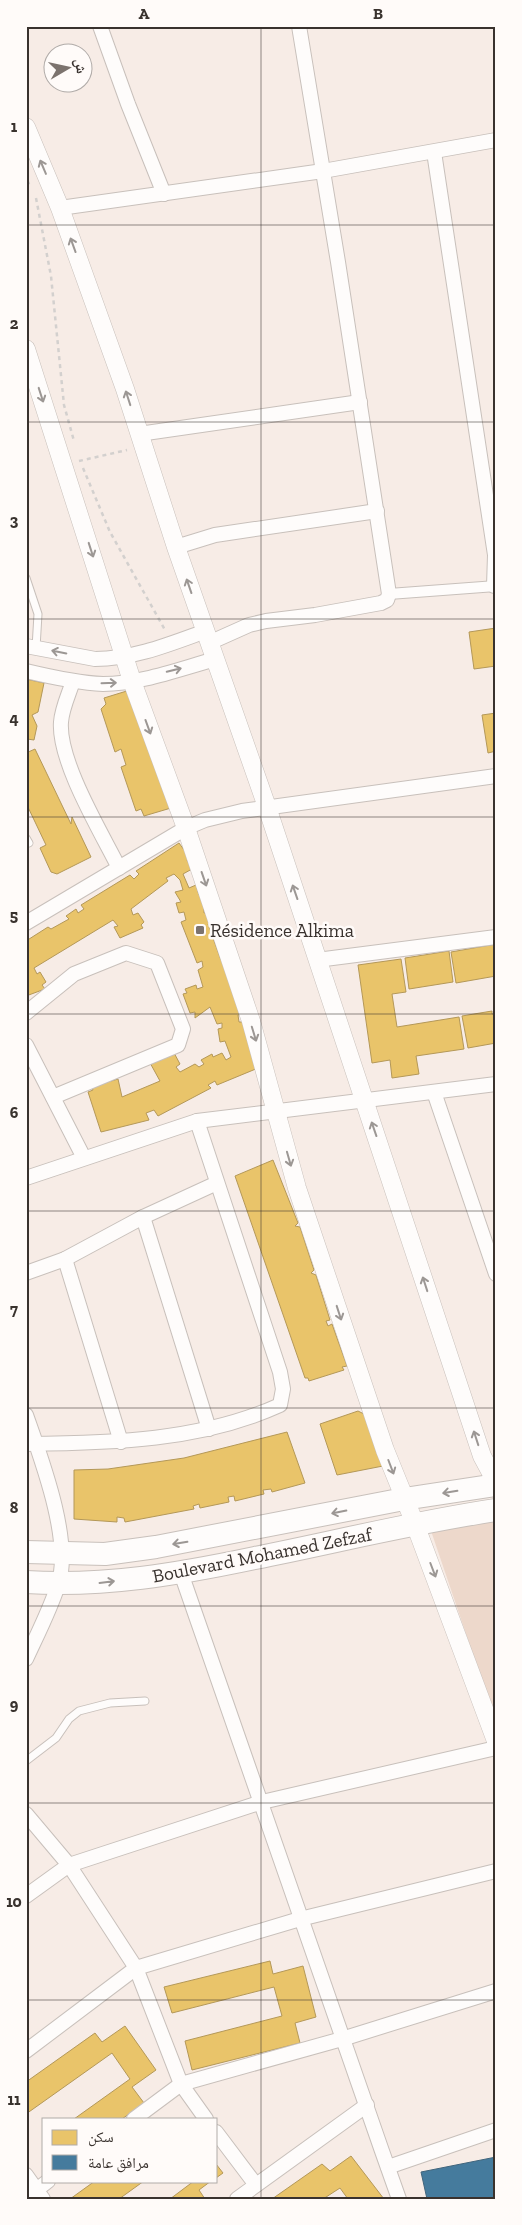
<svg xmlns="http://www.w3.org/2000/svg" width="522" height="2225" font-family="'Zilla Slab','Noto Naskh Arabic',serif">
<rect width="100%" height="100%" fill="#f7ece6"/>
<path fill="#edd8cb" d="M496,1514V1722L429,1525Z"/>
<g fill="#e9c46a" stroke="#b49858">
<path d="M496,628V666L474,669L469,632Z"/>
<path d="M26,679L44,683L38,712L32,715L37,726L34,740L27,739L26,741Z"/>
<path d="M130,690L171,808L144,816L141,809L136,811L121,767L126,765L121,749L115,752L101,709L106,704L104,698Z"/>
<path d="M496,713V751L488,753L482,715Z"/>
<path d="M35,749L71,824L72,817L91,857L57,874L51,872L40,848L46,845L26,803V753Z"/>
<path d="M179,843L190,858L187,860L192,869L183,874L189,888L196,885L199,895L204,894V913L209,912L213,922L208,924L221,960H225L244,1015H238L239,1022H244L263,1066L217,1085L215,1081L208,1085L211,1088L158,1116L154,1110L146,1113L149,1120L101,1132L88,1092L93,1090L91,1086L111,1078V1081L118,1079L122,1097L160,1081L149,1061L173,1051L180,1064L176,1067L180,1072L195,1064L199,1067L204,1064L201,1060L212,1054L213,1057L222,1053L226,1060L231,1057L225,1041L220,1042L218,1029L222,1028V1023L217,1024L210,1007L195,1018V1012L190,1013L183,994L187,993L185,989L196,985L197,989L203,987L198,970L203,967L202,961L197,963L181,922L186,920L184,912L179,913L176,903L181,902L175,892L183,890L180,880L174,874L166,878L168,881L131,909L133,915L138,913L144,922L141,925L143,928L120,938L114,927L118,926L113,920L34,968L37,974L40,972L46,982L42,985L45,989L26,996V941L48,927L51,929L69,919L66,916L76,909L78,913L84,909L81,905L130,875L134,879L139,874L136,871Z"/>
<path d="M496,944V976L456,983L451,952Z"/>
<path d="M449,951L453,982L409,989L405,958Z"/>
<path d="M401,959L406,992L392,994L397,1027L459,1017L464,1049L416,1056L419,1074L392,1078L390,1060L372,1063L358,965Z"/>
<path d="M492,1011V1014L496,1013V1043L468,1048L462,1016Z"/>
<path d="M273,1160L298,1223L295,1226L300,1227L314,1270L311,1273L316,1275L330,1320L326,1321L328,1326L332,1324L347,1366L342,1367L344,1370L309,1381L308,1378H305L235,1176Z"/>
<path d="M358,1411L364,1414L383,1466L337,1475L320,1424Z"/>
<path d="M287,1432L305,1483L272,1492L271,1489L263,1490L264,1494L235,1501L234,1496L228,1497L229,1502L200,1508L199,1504L193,1506L194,1509L125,1522L124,1518L117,1517V1522L74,1519V1470L108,1469L184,1458Z"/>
<path d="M270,1961L273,1974L303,1966L316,2017L295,2023L300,2043L192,2070L185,2041L282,2016L274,1987L172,2013L164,1987Z"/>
<path d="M125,2026L156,2070L132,2087L144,2103L122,2119H74L130,2079L112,2053L26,2114V2082L95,2033L102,2042Z"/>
<path d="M351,2156L384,2199H348L340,2188L323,2199H272L322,2164L330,2171Z"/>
<path d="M216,2164L223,2173L216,2178Z"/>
<path d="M95,2181H144L119,2199H70Z"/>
<path d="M211,2181L199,2190L205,2199H170L194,2181Z"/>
</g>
<path fill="#457b9d" stroke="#41657c" d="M496,2157V2199H427L421,2172Z"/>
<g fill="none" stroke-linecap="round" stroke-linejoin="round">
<g stroke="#c8c0bb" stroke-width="9">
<g id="service">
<path d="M26,578L38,614L36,648"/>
<path d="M26,838L29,843"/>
<path d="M26,1761L56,1738L69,1719L79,1711L110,1703L145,1701"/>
</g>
</g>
<g stroke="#c8c0bb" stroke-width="12">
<path id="pedestrian" d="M389,594L496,586"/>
</g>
<g stroke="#c8c0bb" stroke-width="16">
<g id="minor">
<path d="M100,26L128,104L164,194"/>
<path d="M434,152L495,555L494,586"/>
<path d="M60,208L323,171L496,140"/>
<path d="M139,434L360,402"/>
<path d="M176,547L215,535L377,511"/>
<path d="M211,642L249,625L266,621L315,615L381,603L387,600L389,594L338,262L299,26"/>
<path d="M26,646L95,659C134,659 170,644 206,631"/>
<path d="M26,671C51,677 77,683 103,684C140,684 179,669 216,659"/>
<path d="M73,681C69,694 62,708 61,722C58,761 101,832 119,868"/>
<path d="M26,923L186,828L205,820L242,811L496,776"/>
<path d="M317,960L496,937"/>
<path d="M26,1013L74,974L126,953L157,963L183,1029L178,1045L53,1097"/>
<path d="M26,1045L84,1158"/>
<path d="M434,1092L496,1274"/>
<path d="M26,1178L197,1121L496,1084"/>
<path d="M143,1217L209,1429"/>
<path d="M65,1259L121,1442"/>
<path d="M26,1273L65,1259L143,1217L217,1183"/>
<path d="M26,1415C41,1458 73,1542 58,1585C50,1610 37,1635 26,1659"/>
<path d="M26,1444C112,1443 201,1441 280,1405L283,1389L280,1372L197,1121"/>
<path d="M181,1573C254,1782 325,1991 399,2199"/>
<path d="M26,1814L69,1865L136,1968L181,2084L206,2119"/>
<path d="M26,1896L69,1865L262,1802L496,1748"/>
<path d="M26,2051L136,1968L300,1919L496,1871"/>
<path d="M134,2119L181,2084L342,2039L496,1991"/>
<path d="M216,2132L256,2185"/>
<path d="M388,2167L496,2130"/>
<path d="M26,2175L43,2199"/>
<path d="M26,2198L48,2181"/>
<path d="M237,2199L367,2105"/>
</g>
</g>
<g stroke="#c8c0bb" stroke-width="19">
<g id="tertiary">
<path d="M26,127L60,208L125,389L176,547L267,807L482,1456L496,1482"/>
<path d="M26,349L132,681L186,828L251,1021L297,1188L385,1450L415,1524L496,1741"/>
</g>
</g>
<g stroke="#c8c0bb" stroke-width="24">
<g id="primary">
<path d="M26,1552L105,1554L156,1547L404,1499L496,1485"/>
<path d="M26,1582C104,1587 179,1574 255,1558C335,1542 415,1522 496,1510"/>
</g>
</g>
<g stroke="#d3d0ce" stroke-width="2.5" stroke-dasharray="4 4" stroke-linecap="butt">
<path d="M26,184L32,182"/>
<path d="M36,198L51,276L64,405L74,441"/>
<path d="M79,461L127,450"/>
<path d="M83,468L110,532L165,630"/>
</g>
<use href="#service" stroke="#fefcfb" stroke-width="7"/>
<use href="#pedestrian" stroke="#fefcfb" stroke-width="10"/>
<use href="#minor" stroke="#fefcfb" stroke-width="14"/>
<use href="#tertiary" stroke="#fefcfb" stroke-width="18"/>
<use href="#primary" stroke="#fefcfb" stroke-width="22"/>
</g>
<defs><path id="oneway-shaft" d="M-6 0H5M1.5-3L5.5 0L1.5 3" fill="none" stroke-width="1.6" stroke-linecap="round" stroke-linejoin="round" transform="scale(1.25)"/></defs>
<g stroke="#9c9794">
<use href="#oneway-shaft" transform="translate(43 167) rotate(-113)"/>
<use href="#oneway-shaft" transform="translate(73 245) rotate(-110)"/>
<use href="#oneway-shaft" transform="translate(41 395) rotate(72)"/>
<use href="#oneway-shaft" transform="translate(128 398) rotate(-108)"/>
<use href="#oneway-shaft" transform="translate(91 550) rotate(72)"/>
<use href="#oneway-shaft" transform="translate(189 586) rotate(-109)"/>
<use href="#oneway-shaft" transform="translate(59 652) rotate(-169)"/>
<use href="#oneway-shaft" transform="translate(174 670) rotate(-14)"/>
<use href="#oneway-shaft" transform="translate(109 683) rotate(-2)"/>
<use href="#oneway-shaft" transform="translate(148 727) rotate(70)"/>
<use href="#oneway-shaft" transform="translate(204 879) rotate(71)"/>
<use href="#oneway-shaft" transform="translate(295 892) rotate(-109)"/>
<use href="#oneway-shaft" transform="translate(254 1034) rotate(73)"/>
<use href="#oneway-shaft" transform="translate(374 1129) rotate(-109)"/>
<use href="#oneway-shaft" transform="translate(289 1159) rotate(74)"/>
<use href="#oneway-shaft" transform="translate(425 1284) rotate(-108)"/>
<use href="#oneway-shaft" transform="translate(339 1313) rotate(72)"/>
<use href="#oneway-shaft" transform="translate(476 1438) rotate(-108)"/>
<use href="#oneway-shaft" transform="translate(391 1467) rotate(69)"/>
<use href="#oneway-shaft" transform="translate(450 1492) rotate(171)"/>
<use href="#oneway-shaft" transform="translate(339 1512) rotate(169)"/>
<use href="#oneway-shaft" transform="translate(180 1543) rotate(171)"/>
<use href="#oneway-shaft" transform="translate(433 1570) rotate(69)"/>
<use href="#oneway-shaft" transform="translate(107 1582) rotate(-7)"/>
</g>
<path fill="none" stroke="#39322e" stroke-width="1" stroke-opacity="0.55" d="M261,26V2199M26,225H496M26,422H496M26,619H496M26,817H496M26,1014H496M26,1211H496M26,1408H496M26,1606H496M26,1803H496M26,2000H496"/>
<rect fill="#7c736e" stroke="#fffbf9" stroke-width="2" x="195" y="925" width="10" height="10" rx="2.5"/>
<g text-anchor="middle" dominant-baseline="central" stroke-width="5" stroke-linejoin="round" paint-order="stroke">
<g font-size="19" fill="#39322e" stroke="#fffbf9" text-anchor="start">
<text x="210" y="930">Résidence Alkima</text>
</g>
<g font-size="19" fill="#39322e" stroke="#fffbf9">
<text transform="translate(262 1555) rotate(-11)">Boulevard Mohamed Zefzaf</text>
</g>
</g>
<rect width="522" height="2225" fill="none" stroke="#fffbf9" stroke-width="55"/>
<rect x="42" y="2118" width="175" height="65" fill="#fffbf9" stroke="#b0aba8"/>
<rect x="52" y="2130" width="25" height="15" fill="#e9c46a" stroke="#b0aba8"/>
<text x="88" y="2142" font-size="15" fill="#39322e">سكن</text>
<rect x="52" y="2155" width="25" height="15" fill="#457b9d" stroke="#b0aba8"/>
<text x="88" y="2168" font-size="15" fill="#39322e">مرافق عامة</text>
<g transform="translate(68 68) rotate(81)"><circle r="24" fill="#fffbf9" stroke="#b0aba8"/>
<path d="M0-4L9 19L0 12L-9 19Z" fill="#7c736e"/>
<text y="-8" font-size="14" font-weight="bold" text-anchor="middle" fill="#39322e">ش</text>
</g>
<rect x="28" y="28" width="466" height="2170" fill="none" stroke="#39322e" stroke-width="2"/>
<g font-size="16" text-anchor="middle" font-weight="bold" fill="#39322e">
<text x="144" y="19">A</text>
<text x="378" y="19">B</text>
<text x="14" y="132">1</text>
<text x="14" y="329">2</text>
<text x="14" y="526">3</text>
<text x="14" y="724">4</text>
<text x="14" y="921">5</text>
<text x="14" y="1118">6</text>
<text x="14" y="1315">7</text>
<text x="14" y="1513">8</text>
<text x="14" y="1710">9</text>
<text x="14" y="1907">10</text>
<text x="14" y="2105">11</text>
</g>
</svg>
